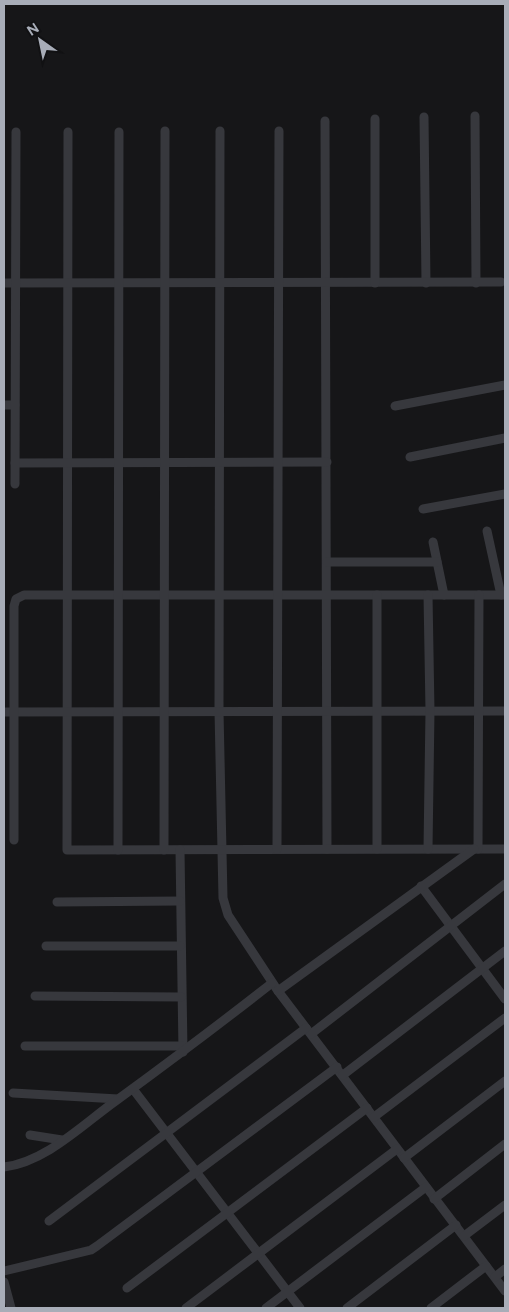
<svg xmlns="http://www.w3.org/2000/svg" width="509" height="1312" font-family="Figtree,sans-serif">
<rect width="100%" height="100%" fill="#161618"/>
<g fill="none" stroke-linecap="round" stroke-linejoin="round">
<g stroke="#37383d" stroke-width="9">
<path d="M475,116L476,283"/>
<path d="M424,117L426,283"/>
<path d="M325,121L327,849"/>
<path d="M220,131L219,711L223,898L228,915L278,991L505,1291"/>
<path d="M68,132L67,850L505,849"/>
<path d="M4,283L501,282"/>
<path d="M375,283V119"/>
<path d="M4,405H15"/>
<path d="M395,406L505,385"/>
<path d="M410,457L505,438"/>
<path d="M15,463L327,462"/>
<path d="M15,484L16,132"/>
<path d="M423,509L505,494"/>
<path d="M487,531L501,595"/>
<path d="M433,542L444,595"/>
<path d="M327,562H437"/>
<path d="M4,712L505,711"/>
<path d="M14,840V606L16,599L24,595H505"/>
<path d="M277,849L279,131"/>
<path d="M377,849V595"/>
<path d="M428,849L430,711L428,595"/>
<path d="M478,849L479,595"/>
<path d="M118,850L119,132"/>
<path d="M164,850L165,131"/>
<path d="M180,850L183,1052"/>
<path d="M421,886L505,999"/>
<path d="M57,902L180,901"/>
<path d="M46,946H180"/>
<path d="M278,991L474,849"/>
<path d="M35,996L181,997"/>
<path d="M311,1034L505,884"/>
<path d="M25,1046H182"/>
<path d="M343,1075L505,951"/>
<path d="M133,1089L300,1308"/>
<path d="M13,1093L118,1099"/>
<path d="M374,1117L505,1018"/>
<path d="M30,1135L62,1140"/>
<path d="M404,1158L505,1081"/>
<path d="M4,1167C46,1162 83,1124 117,1100C169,1062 221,1023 272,983"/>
<path d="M434,1199L505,1144"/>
<path d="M49,1221L306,1028"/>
<path d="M464,1236L505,1205"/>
<path d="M4,1271L91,1250L97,1246L337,1067"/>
<path d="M495,1277L505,1269"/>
<path d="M4,1282L11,1308"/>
<path d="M127,1288L367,1108"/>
<path d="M186,1308L397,1149"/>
<path d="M266,1308L426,1187"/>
<path d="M347,1308L456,1225"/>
<path d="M431,1308L486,1266"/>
</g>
</g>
<rect width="509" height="1312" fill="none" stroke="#a8adb8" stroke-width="10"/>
<g transform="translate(40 40) rotate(327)" stroke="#111113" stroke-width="4" paint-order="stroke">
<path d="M0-4L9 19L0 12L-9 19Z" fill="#a8adb8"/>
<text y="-8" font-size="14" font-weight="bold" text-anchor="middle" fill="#a8adb8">N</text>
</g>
</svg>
